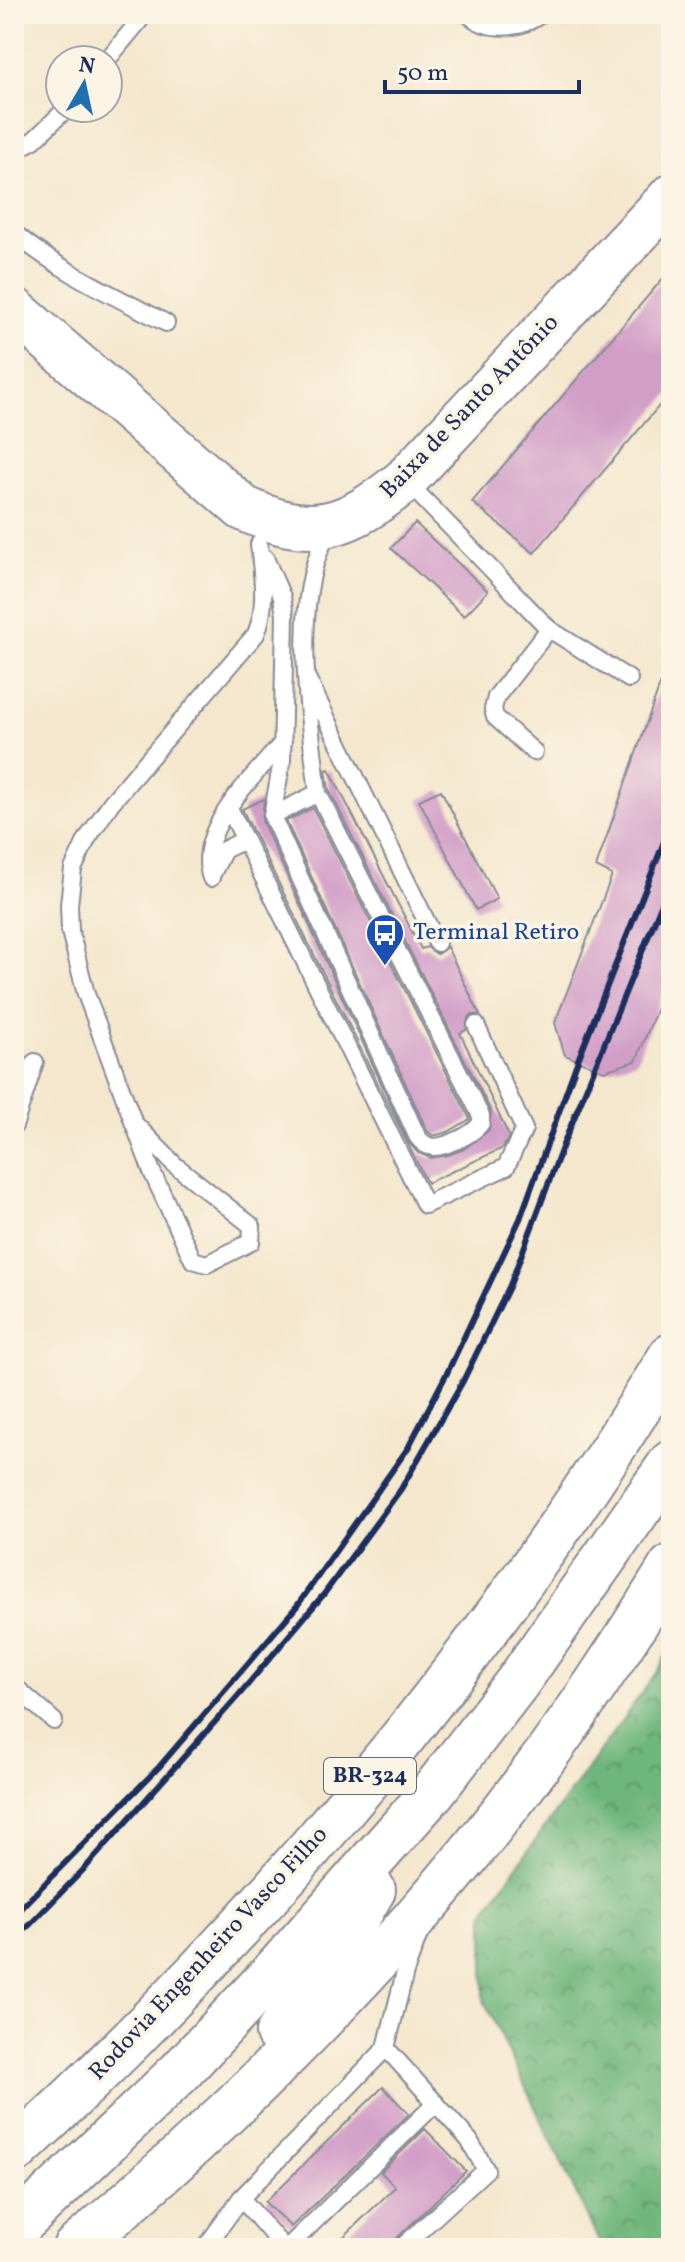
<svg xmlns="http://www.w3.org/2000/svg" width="685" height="2262" font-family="Vollkorn,serif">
<defs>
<pattern id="forest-crowns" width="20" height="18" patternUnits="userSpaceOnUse" patternTransform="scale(2)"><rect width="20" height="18" fill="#6eb67c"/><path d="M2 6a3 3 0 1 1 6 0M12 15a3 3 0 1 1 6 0" fill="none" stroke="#5a9469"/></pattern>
</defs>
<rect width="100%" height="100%" fill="#fcf5e5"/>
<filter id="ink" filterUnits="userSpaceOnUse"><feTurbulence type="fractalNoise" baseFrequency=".0125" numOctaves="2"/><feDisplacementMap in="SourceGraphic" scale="16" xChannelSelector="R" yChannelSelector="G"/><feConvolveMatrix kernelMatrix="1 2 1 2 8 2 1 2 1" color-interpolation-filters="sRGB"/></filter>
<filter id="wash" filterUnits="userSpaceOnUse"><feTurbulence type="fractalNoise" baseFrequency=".006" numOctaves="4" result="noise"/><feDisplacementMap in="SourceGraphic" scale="32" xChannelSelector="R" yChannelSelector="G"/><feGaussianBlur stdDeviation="1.8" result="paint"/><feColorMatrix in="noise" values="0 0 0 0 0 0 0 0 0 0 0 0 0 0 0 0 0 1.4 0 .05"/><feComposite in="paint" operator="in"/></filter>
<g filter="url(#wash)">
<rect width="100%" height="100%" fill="#f4e7cd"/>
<path fill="url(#forest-crowns)" stroke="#44726d" stroke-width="2" d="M671,1647V2248H602L484,2000V1912L658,1670Z"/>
<g id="blocks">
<g fill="#d19ec8">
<path d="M671,269V392L534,553L472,502Z"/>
<path d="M415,523L488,591L464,616L391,548Z"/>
<path d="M668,662H671V973L636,1061L604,1071L565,1055L555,1023L612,875L596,867Z"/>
<path d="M329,769L421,949L427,947L437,954L447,947L480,1015H472L468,1018L466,1030L460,1033L509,1136L503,1148L427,1183L242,809L264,799L262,821L408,1142L418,1153L431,1158L448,1155L464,1149L489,1130L491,1112L329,790L326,770Z"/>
<path d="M441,790L497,899L476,910L419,800Z"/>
<path d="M313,808L470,1119L448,1132L433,1136L427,1131L286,821Z"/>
<path d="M383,2087L409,2114L291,2227L265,2202Z"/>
<path d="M425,2129L466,2171L387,2248H332L395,2187L381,2172Z"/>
</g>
</g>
</g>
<g filter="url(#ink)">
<use href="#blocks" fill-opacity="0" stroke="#888b96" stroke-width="2"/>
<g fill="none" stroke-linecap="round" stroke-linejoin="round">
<g stroke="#888b96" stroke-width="20">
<g id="service">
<path d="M468,14C488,32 520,30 541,14"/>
<path d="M107,60L145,14"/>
<path d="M14,151L34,140L67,108"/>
<path d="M14,233C59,271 115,296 166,323"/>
<path d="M406,481L549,629L629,679"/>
<path d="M265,558L282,597L285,615L282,761L272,816"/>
<path d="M308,680L437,943"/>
<path d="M534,752L495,717L493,709L496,697L549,629"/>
<path d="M318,793L481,1116V1123C474,1134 447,1147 433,1147C425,1146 421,1142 417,1136L272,816Z"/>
<path d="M318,793C310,721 288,591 331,529"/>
<path d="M229,808L425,1205L506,1167L524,1129L476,1025"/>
<path d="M212,874L224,850L244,840"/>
<path d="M211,878C194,830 255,776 283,742"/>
<path d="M133,1122L175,1165L252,1226L251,1242L207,1264L193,1260L152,1172L86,994L70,931L69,905L73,869L87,839L111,803L256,634C268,604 262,575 259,544"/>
<path d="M14,1126L35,1062"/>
<path d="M14,1686L54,1721"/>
<path d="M386,2048L469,2140L486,2170L401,2248"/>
<path d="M241,2198L284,2248"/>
<path d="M205,2248L241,2198L386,2048L405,1972L419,1934"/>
<path d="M287,2248L436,2103"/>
</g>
</g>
<g stroke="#888b96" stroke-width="48">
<path id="secondary" d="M14,310L243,508C313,541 348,527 405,480L671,197"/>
</g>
<g stroke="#888b96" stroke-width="48">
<g id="motorway">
<path d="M278,2033L349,1932L373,1890"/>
<path d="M14,2152C268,1919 492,1650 671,1356"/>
<path d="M14,2230L180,2072L281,1964L431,1794L517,1683L671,1463"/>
<path d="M75,2248C258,2094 434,1915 572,1719C606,1670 639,1619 671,1567"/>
</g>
</g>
<use href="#service" stroke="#fff" stroke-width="16"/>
<use href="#secondary" stroke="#fff" stroke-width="44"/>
<use href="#motorway" stroke="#fff" stroke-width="44"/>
<g stroke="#1b2f5e" stroke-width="6">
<path d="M14,1915L159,1767L297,1606L408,1448L448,1371L520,1219L576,1065L671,824"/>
<path d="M14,1941L86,1867L238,1696L324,1594L401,1489L463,1381L510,1285L563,1145L671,881"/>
</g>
</g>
</g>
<defs>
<g id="bus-pin" transform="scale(2)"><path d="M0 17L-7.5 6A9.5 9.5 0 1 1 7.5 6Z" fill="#1a4fb4" stroke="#fcf5e5"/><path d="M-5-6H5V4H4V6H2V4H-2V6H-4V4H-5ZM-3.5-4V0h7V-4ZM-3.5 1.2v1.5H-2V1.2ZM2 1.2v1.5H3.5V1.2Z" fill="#fff"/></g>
</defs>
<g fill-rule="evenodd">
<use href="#bus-pin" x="385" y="933"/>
</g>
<g text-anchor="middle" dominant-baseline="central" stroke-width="7" stroke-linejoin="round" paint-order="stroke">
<rect fill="#fcf5e5" stroke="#5e6a86" stroke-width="2" x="324" y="1758" width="92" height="36" rx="6"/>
<g font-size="22" font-weight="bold" fill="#1b2f5e">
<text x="370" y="1776">BR-324</text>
</g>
<g font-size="24" fill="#1b2f5e" stroke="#fcf5e5">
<text transform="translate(470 407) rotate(-46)">Baixa de Santo Antônio</text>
<text transform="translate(209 1954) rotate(-47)">Rodovia Engenheiro Vasco Filho</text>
</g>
<g font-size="24" fill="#164399" stroke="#fcf5e5" text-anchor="start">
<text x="413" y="933">Terminal Retiro</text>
</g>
</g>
<rect width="685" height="2262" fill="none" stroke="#fcf5e5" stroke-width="48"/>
<g transform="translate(84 84) rotate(9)"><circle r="38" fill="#fcf5e5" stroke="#a2a6af" stroke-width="2"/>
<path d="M0-6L14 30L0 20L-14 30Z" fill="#1f6fb2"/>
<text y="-12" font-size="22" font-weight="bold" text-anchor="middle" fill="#1b2f5e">N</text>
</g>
<path d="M385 80v12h194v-12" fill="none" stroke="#1b2f5e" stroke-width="4"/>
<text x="397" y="80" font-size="24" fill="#1b2f5e" stroke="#fcf5e5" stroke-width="6" paint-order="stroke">50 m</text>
</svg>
